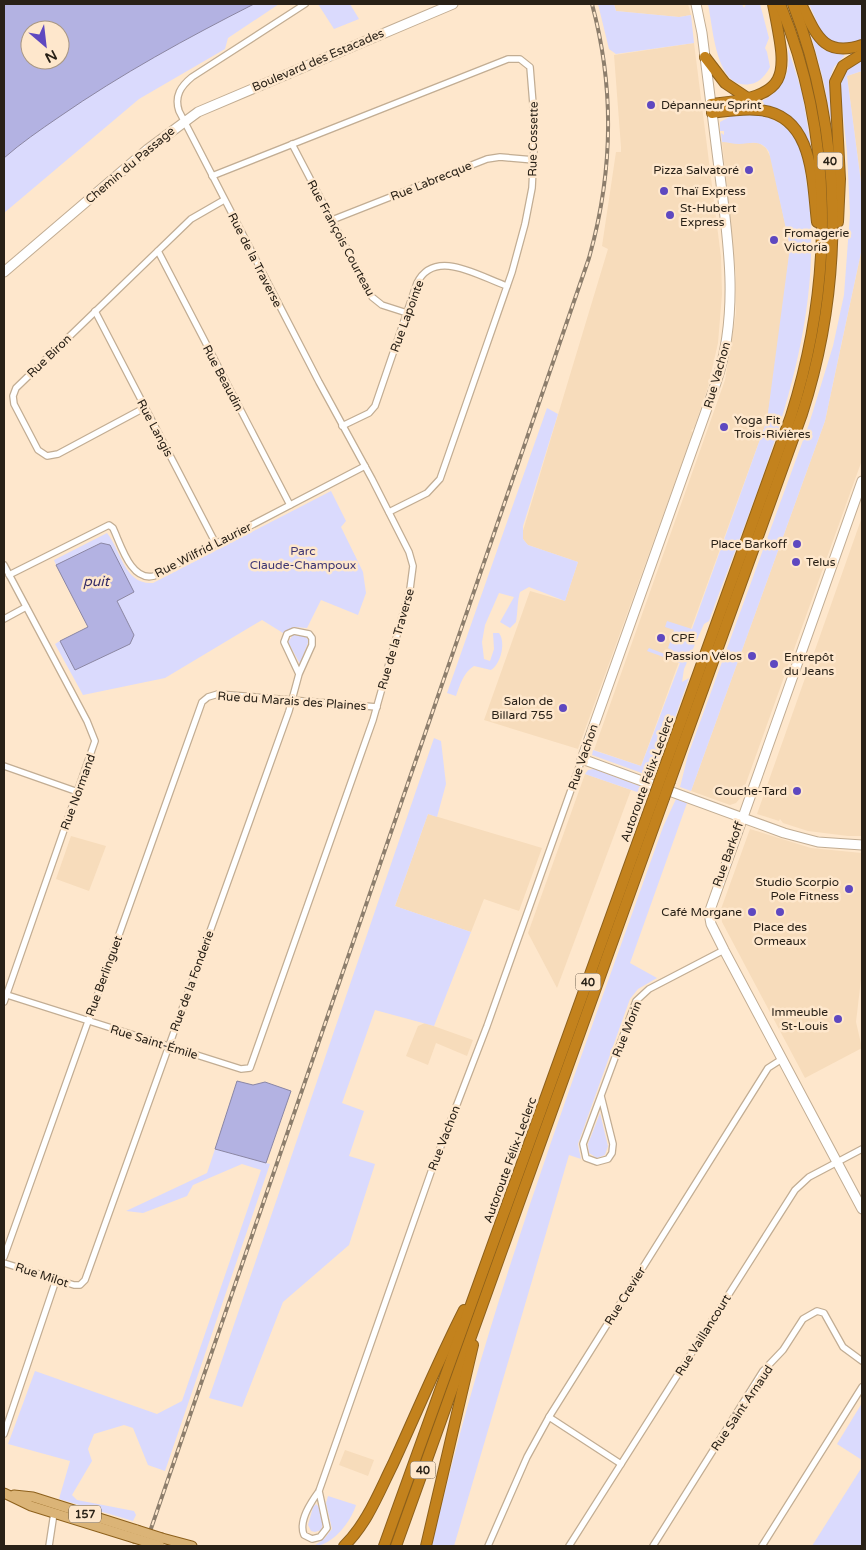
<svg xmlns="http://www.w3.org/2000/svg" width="866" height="1550" font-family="'Varela Round',sans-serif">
<rect width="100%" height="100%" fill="#fee7cc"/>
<g fill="#f7dcbb">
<path d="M614,4H688L691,15L679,17L616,11Z"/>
<path d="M694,43L721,257L722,294L718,343L708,387L694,428L691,431L693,432L675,482L578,749L484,720L530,591L565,601L578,562L528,545L523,539L522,534L608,249L602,246L616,152H621V147L614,55Z"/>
<path d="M862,71V190L847,76Z"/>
<path d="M722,142L759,143L766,148L771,158L790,247L780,334L767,420L641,766L594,750L725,380L736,313V275Z"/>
<path d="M862,248V460L741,797L736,803L730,805L691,791L825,421Z"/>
<path d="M862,517V836H848L808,831L783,823L780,819L779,821L757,814Z"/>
<path d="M585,774L631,790L557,988L528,933Z"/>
<path d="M428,814L542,848L519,911L484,899L471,932L395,906Z"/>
<path d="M750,829L811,848L862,853V971L856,1022L862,1048L805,1078L722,922L721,909Z"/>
<path d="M71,836L106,846L89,891L56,879Z"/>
<path d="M425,1023L473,1040L467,1056L436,1043L428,1065L406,1056L418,1026Z"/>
<path d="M345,1450L374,1460L368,1476L339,1465Z"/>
</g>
<g fill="#dadafd">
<path d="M254,4H279L228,38L225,49L139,99L4,213V158C21,143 40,130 59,117C121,74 187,38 254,4Z"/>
<path d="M318,4H350L359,19L334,29Z"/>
<path d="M598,4H614L616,11L679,17L691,15L694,43L616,54L609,49Z"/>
<path d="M708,4H742L744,8L746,4H760L769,38L765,48L767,52L770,67C766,75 759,83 750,84C716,91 713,27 708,4Z"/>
<path d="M809,4H862V40C824,51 823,34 809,4Z"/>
<path d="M810,31L824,50L845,55L834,67L829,81L834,127H832L824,83Z"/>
<path d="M787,45L802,92L811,145C793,119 782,107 747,105C778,100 794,76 787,45Z"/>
<path d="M862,60V71L847,76L862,190V248L842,341L825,421L691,791L680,787L688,755L809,424L833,346L844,295L850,214L847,152L840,86L845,70Z"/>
<path d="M757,114C802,126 802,150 808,192C827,339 758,485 709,621L704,624L684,669L682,682L689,678L662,754L654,764L650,776L592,755L593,750L641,766L680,663L647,651L649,648L670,656L672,650L668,648L674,630L665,627L667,621L692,629L767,420L790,247L769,152C761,139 752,143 739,144C733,144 727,142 722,142L721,133L724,135V131H720V122L731,116Z"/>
<path d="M547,408L558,414L523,526V539L528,545L578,562L565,601L529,587L520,592C517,602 518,611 516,622L510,628L500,622L514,597L499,593L485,625L482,642L484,659L490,661L494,649L493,633H499C506,642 501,664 491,670L474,666C463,673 460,685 456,696L447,693Z"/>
<path d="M331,491L346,521L341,527L363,572L366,593L358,615L321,600L307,628L294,627L283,633L262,620L165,678L83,695L55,644L60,641L75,670L130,644L134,635L117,601L133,593L101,543L56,565L54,560L107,533C121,550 124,585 153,583Z"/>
<path d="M293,635L304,636L309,640L300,664L288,642Z"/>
<path d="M434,738L441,741L446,784L437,817L428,814L395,906L471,932L434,1026L375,1010L342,1103L364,1111L349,1156L375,1164L349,1245L283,1302L242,1407L209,1398Z"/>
<path d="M594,769L645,788L643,794L585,774L588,770Z"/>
<path d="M676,799L687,803L630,963L657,978L638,989L630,999L578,1144L581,1159L569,1155L454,1546H432C488,1300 579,1065 663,827Z"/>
<path d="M600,1113L608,1146L605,1155L597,1158L589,1153L588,1144Z"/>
<path d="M215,1149L270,1164L165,1471L148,1465L133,1428L124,1425L94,1434L88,1449L92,1461L72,1495L77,1500L134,1511L136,1515L133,1521L59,1499L70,1461L8,1444L35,1371L157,1414L182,1401L261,1170L242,1164L193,1185L187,1196L143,1213L126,1211L207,1173Z"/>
<path d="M862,1403V1460L837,1444Z"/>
<path d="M862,1467V1546H812Z"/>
<path d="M328,1496L356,1505C351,1521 333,1546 314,1546L324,1539L332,1529L326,1503Z"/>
<path d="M316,1504C322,1509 324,1523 321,1530L315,1532L311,1531L308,1525L313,1507Z"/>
</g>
<g fill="#b3b2e2" stroke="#8a86a5" fill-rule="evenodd">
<path d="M4,4H254C187,38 121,74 59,117C40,130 21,143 4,158ZM30,30H60V60H30Z"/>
<path d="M101,543L110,545L134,592L117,601L134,635L130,644L75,670L60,641L88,627L56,565Z"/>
<path d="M237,1081L253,1085L265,1082L291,1091L266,1163L215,1149Z"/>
</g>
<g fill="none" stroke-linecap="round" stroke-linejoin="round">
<g stroke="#c2ad93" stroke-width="8">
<g id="street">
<path d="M292,144L372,297L382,305L407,313"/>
<path d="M212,176L508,59H520L530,67L535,129L532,188L525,224L512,272L440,479L427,493L389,512"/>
<path d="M332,220L487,159L500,157L534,160"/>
<path d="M158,251L290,505"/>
<path d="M95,311L216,544"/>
<path d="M144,408L58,454L47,456L38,450L14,404L13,396L16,388L191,219L224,200"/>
<path d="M342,426L369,413L375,406L417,283C435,247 480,277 507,286"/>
<path d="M4,565L87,721L95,741L4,1002"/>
<path d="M9,575L109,525L113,528C121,545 131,582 154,576L365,466"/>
<path d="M4,619L26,607"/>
<path d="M4,766L78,792"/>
<path d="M4,994L241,1069L250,1068L373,720L410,589L413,566L409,552L372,479L319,382L179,111C174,96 181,86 192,77L305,4"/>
<path d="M601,1096L613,1144L612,1153L608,1159L597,1162L586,1158L583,1144L636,1001L649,989L724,950"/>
<path d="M4,1257L202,702L208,697L218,694L377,707"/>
<path d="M4,1263L74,1285H80L85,1280L289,711L299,674L312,645V638L309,634L294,631L287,634L284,642L299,674"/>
<path d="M549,1417L621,1464"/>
<path d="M4,1434L56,1280"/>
<path d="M319,1491L327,1528L320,1537L312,1539L304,1535C298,1521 311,1502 319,1491L431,1172L487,1026L582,759"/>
<path d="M49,1546L54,1513"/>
<path d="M488,1546L527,1457L549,1417L768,1068L782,1059"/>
<path d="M569,1546L795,1190L809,1177L862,1149"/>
<path d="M653,1546L763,1371L783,1350L803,1319L817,1311L824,1313L843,1347L862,1361"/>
<path d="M762,1546L862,1387"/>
</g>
</g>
<g stroke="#c2ad93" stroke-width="11">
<g id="secondary">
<path d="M696,4L702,33C708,81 714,128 720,176C729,246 739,315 716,383L582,759L784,833L818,842L862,845"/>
<path d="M4,272L148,149L198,112L453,4"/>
<path d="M862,481L709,913L711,924L724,950L862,1209"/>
</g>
</g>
<g stroke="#8d601b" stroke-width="11">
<g id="primary">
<path d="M4,1493L31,1506L134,1538"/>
<path d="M14,1495L33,1497L137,1530"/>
<path d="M162,1538L192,1546"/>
</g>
</g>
<g stroke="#8d601b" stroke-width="12">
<g id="highway">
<path d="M801,4C816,34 823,58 862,45"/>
<path d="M705,57L725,83L749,99"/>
<path d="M711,104C794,96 787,76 773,4"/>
<path d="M712,113C727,111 744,108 759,110C814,115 812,181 817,222"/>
<path d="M838,222L840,179L835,82L843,66L862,54"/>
<path d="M661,777L791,416C834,281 834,135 780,4"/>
<path d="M670,781L802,414C845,281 843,134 793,4"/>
<path d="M344,1546C367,1524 379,1492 393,1464C417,1412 438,1361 464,1310"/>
<path d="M384,1546L655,794"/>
<path d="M396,1546L664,798"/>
<path d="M426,1546L473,1345"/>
</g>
</g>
<use href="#street" stroke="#fff" stroke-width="5.5"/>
<use href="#secondary" stroke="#fff" stroke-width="9"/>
<use href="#primary" stroke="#dbb477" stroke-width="9"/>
<use href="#highway" stroke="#c3821d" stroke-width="10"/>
<g stroke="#8d7e6c" stroke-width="4">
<path id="rail" d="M145,1546L589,258C613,173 615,89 592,4"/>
</g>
<use href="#rail" stroke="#fee7cc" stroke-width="2" stroke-dasharray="5.5" stroke-linecap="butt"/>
<g stroke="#8d601b" stroke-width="11" stroke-linecap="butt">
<g id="primary-bridge">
<path d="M137,1530L162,1538"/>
<path d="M134,1538L160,1546"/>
</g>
</g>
<g stroke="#8d601b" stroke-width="12" stroke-linecap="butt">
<g id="highway-bridge">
<path d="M655,794L661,777"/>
<path d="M664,798L670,781"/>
</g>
</g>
<use href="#primary-bridge" stroke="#dbb477" stroke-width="9"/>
<use href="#highway-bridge" stroke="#c3821d" stroke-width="10"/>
</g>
<g fill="#5e48c0" stroke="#fee7cc" stroke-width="2">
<circle cx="651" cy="105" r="5"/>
<circle cx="749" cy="170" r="5"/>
<circle cx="664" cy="191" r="5"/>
<circle cx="670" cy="215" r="5"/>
<circle cx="774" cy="240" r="5"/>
<circle cx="724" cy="427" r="5"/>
<circle cx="797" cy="544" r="5"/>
<circle cx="796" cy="562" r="5"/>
<circle cx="661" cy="638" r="5"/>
<circle cx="752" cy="656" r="5"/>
<circle cx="774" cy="664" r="5"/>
<circle cx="563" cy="708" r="5"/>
<circle cx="797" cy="791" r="5"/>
<circle cx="849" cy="889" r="5"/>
<circle cx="752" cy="912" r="5"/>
<circle cx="780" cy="912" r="5"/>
<circle cx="838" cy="1019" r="5"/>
</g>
<g text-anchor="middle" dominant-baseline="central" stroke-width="5" stroke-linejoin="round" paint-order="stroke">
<g fill="#fee7cc" stroke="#695c4d" stroke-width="1">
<rect x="817.5" y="152.5" width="25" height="17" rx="4"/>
<rect x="575.5" y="973.5" width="25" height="17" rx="4"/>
<rect x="410.5" y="1461.5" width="25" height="17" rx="4"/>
<rect x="69" y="1505.5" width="32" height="17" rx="4"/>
</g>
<g font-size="11" font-weight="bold" fill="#292117">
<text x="830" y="161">40</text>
<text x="588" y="982">40</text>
<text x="423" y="1470">40</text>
<text x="85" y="1514">157</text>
</g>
<g font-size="12" fill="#292117" stroke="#fee7cc">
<text transform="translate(318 60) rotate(-23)">Boulevard des Estacades</text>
<text transform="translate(533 139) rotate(-89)">Rue Cossette</text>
<text transform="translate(130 165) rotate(-40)">Chemin du Passage</text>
<text transform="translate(431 181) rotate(-22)">Rue Labrecque</text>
<text transform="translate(341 238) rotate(62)">Rue François Courteau</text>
<text transform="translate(255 260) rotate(63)">Rue de la Traverse</text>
<text transform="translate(407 316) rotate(-70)">Rue Lapointe</text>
<text transform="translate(49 356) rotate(-44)">Rue Biron</text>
<text transform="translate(717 375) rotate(-74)">Rue Vachon</text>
<text transform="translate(223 378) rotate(62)">Rue Beaudin</text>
<text transform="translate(155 428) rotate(62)">Rue Langis</text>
<text transform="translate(203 550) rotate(-27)">Rue Wilfrid Laurier</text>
<text transform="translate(396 639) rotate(-74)">Rue de la Traverse</text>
<text transform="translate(292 701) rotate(4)">Rue du Marais des Plaines</text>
<text transform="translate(583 757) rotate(-71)">Rue Vachon</text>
<text transform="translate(647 779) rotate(-70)">Autoroute Félix-Leclerc</text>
<text transform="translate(78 792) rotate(-70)">Rue Normand</text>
<text transform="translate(728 854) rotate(-70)">Rue Barkoff</text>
<text transform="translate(104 976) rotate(-70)">Rue Berlinguet</text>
<text transform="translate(192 981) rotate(-70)">Rue de la Fonderie</text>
<text transform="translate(627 1029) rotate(-68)">Rue Morin</text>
<text transform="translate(154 1042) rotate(17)">Rue Saint-Émile</text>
<text transform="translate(444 1138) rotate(-69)">Rue Vachon</text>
<text transform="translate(510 1160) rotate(-70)">Autoroute Félix-Leclerc</text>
<text transform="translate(42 1275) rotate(18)">Rue Milot</text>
<text transform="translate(625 1296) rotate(-58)">Rue Crevier</text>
<text transform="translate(703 1335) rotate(-58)">Rue Vaillancourt</text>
<text transform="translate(742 1408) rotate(-56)">Rue Saint Arnaud</text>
</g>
<g font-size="12" fill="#292117" stroke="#fee7cc" text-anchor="start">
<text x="661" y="105">Dépanneur Sprint</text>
<text x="739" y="170" text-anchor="end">Pizza Salvatoré</text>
<text x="674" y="191">Thaï Express</text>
<text x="680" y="208">St-Hubert<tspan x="680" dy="14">Express</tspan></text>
<text x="784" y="233">Fromagerie<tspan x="784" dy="14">Victoria</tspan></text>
<text x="734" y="420">Yoga Fit<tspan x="734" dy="14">Trois-Rivières</tspan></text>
<text x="787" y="544" text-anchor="end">Place Barkoff</text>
<text x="806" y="562">Telus</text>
<text x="671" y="638">CPE</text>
<text x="742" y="656" text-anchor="end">Passion Vélos</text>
<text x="784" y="657">Entrepôt<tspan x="784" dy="14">du Jeans</tspan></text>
<text x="553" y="701" text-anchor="end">Salon de<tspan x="553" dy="14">Billard 755</tspan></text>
<text x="787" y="791" text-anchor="end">Couche-Tard</text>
<text x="839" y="882" text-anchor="end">Studio Scorpio<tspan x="839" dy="14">Pole Fitness</tspan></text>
<text x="742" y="912" text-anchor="end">Café Morgane</text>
<text x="780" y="927" text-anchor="middle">Place des<tspan x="780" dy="14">Ormeaux</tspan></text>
<text x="828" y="1012" text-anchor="end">Immeuble<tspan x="828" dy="14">St-Louis</tspan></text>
</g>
<g font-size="12" fill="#3f3773" stroke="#fee7cc">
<text x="303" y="551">Parc<tspan x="303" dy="14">Claude-Champoux</tspan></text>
</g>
<g font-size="14" font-style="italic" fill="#352c67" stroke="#fee7cc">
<text x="96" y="581">puit</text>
</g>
</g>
<rect width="866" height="1550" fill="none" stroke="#292117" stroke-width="10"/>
<g transform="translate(45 45) rotate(152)"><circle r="24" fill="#fee7cc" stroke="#a99884"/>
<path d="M0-4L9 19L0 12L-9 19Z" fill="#5e48c0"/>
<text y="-8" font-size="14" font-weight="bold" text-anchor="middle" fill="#292117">N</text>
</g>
</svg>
